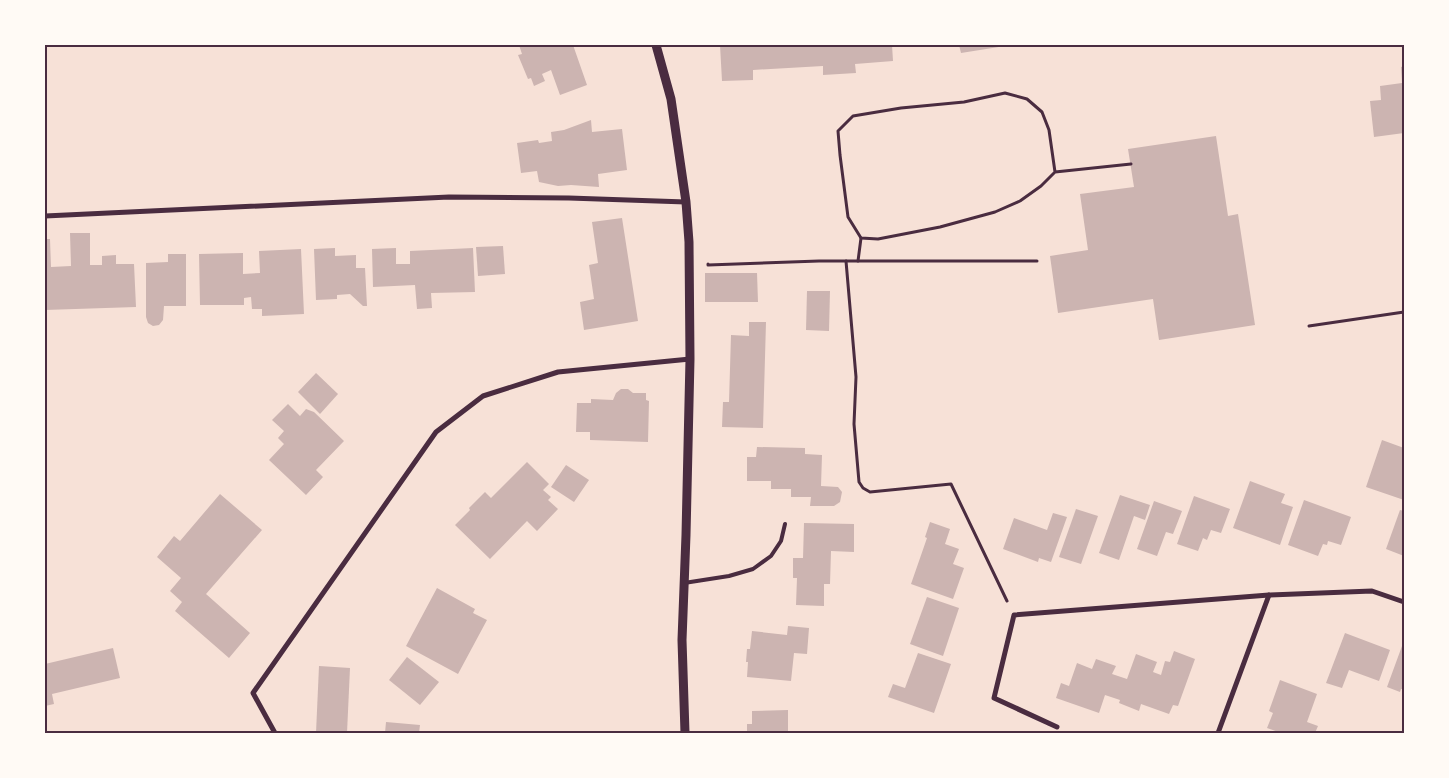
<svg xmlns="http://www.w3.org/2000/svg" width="1449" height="778" font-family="'PT Sans',sans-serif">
<rect width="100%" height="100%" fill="#f7e1d7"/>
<g fill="#ccb4b1">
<path d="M519,45H573L587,85L560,95L551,70L542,74L545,81L534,86L531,78L528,79L518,55L522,54Z"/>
<path d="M720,45H892L893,61L855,64L856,73L823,75V66L753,70V80L722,81Z"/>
<path d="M959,45H1004L1005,46L961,53Z"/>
<path d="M1404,66V133L1374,137L1370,101L1381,100L1380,86L1402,83L1401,67Z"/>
<path d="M591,120L592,132L622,129L627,170L598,174L599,187L571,185L558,186L539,182L537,171L521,173L517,143L538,140L539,143L552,141L551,132L564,130Z"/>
<path d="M1216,136L1228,216L1238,214L1255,325L1159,340L1153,299L1058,313L1050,256L1088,250L1080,194L1134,187L1128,149Z"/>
<path d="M622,218L638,321L584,330L580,302L594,299L589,265L598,263L592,222Z"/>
<path d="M70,233H90V265H102V256L116,255V264H134L136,307L45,310V239H50L51,267L71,266Z"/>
<path d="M503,246L505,274L478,276L476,247Z"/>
<path d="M335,248V256L356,255V268H365L367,306H363L350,294L337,295V299L316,300L314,249Z"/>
<path d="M396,248V264H410V251L473,248L475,292L431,293L432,308L417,309L415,285L373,287L372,249Z"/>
<path d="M301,249L304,314L262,316V309H252L251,297L244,298V305H200L199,254L243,253V274L260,273L259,251Z"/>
<path d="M168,254H186V306H164L163,320L159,325L153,326L148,323L146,317V263L168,262Z"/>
<path d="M705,273H757L758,302H705Z"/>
<path d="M807,291H830L829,331L806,330Z"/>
<path d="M749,322H766L763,428L722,427L723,402H729L731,335L749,336Z"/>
<path d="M316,373L338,394L320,414L298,392Z"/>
<path d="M621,389H628L633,393H646V400L649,401L648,442L590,440V432H576L577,403H591V399L613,400L616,393Z"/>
<path d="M288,404L300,416L306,409L314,412L344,441L316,470L323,477L306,495L269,460L284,444L278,438L284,431L272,420Z"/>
<path d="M1382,440L1404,448V461L1403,465H1404V500L1366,487Z"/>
<path d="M757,447L805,448V454L822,455L821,486L838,487L842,492L840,502L834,506H810L811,497H791V489H771V481H747V457H756Z"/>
<path d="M527,462L549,484L543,490L551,497L548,500L558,509L537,531L527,521L490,559L455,525L470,510L469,508L485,492L491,498Z"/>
<path d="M566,465L589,480L574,502L551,487Z"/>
<path d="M1250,481L1285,494L1281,503L1293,507L1280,545L1233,528Z"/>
<path d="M220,494L262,530L206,594L250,633L229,658L175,611L182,602L170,591L181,578L157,557L174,536L180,541Z"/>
<path d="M1120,495L1150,505L1145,520L1134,516L1119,560L1099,553Z"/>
<path d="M1194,496L1230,509L1221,533L1211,530L1207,540L1203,538L1198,551L1177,544Z"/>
<path d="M1304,500L1351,517L1341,545L1328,541L1327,545L1323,544L1318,556L1288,545Z"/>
<path d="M1154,501L1182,511L1173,534L1166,532L1157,556L1137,549Z"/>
<path d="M1076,509L1098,516L1081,564L1059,557Z"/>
<path d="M1400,510L1404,511V556L1386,549Z"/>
<path d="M1053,513L1067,517L1051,562L1039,558L1038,562L1003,549L1014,518L1047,530Z"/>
<path d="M930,522L950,529L945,544L959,549L953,564L964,568L953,599L911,584L927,538L925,537Z"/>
<path d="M804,523L854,524V552L831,551L830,584H824V606L796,605L797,578H793V558H803Z"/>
<path d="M437,588L475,609L473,613L487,620L458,674L406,646Z"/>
<path d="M927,597L959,608L943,656L910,644Z"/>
<path d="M788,626L809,628L807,654L794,653L791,681L747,677L748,662H746L747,649H750L752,631L787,635Z"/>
<path d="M1345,633L1390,650L1379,681L1349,670L1342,688L1326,683Z"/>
<path d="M1402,646L1404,647V689H1401L1400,692L1387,687Z"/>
<path d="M113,648L120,678L52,694L54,704L45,706V664Z"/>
<path d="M1174,651L1195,659L1178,706L1173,705L1169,714L1141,704L1139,711L1119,703L1120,700L1105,695L1099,713L1056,698L1061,683L1069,686L1077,663L1092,669L1096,659L1116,666L1112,674L1127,679L1136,654L1157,662L1153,672L1161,675L1165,661L1170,662Z"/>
<path d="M918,653L951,664L934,713L888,697L893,684L905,688Z"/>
<path d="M407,657L439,682L420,705L389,680Z"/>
<path d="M319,666L350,668L347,733H316Z"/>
<path d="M1280,680L1317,694L1307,722L1318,726L1315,733H1281L1267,728L1273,713L1269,711Z"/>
<path d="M788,710V733H747V724H752V711Z"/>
<path d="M386,722L420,725L419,733H385Z"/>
</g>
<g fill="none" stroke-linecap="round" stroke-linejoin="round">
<g stroke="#4a2c40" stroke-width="3">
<path d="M1055,172L1049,130L1042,112L1027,99L1005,93L964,102L901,108L853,116L838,131L840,155L848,217L861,238L878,239L940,227L995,212L1020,201L1041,186L1055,172L1131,164"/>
<path d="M846,261L856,377L854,424L859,482L863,488L870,492L951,484L1007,601"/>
<path d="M858,261L861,238"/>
<path d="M708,264V265L819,261H1037"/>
<path d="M1309,326L1404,312"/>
</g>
<path stroke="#4a2c40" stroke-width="4" d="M684,583L729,576L753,569L771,556L781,541L785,524"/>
<g stroke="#4a2c40" stroke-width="5">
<path d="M45,216L449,197L569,198L686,202"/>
<path d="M1057,727L994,698L1014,615L1269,595L1372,591L1404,602"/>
<path d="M275,733L253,693L436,432L483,396L558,372L690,359"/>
<path d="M1218,733L1269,595"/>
</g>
<path stroke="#4a2c40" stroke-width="9" d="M656,45L671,99L686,202L689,242L690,359L686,535L682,640L685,733"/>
</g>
<rect width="1449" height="778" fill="none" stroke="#fffaf5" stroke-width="92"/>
<rect x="46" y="46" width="1357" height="686" fill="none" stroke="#4a2c40" stroke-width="2"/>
</svg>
